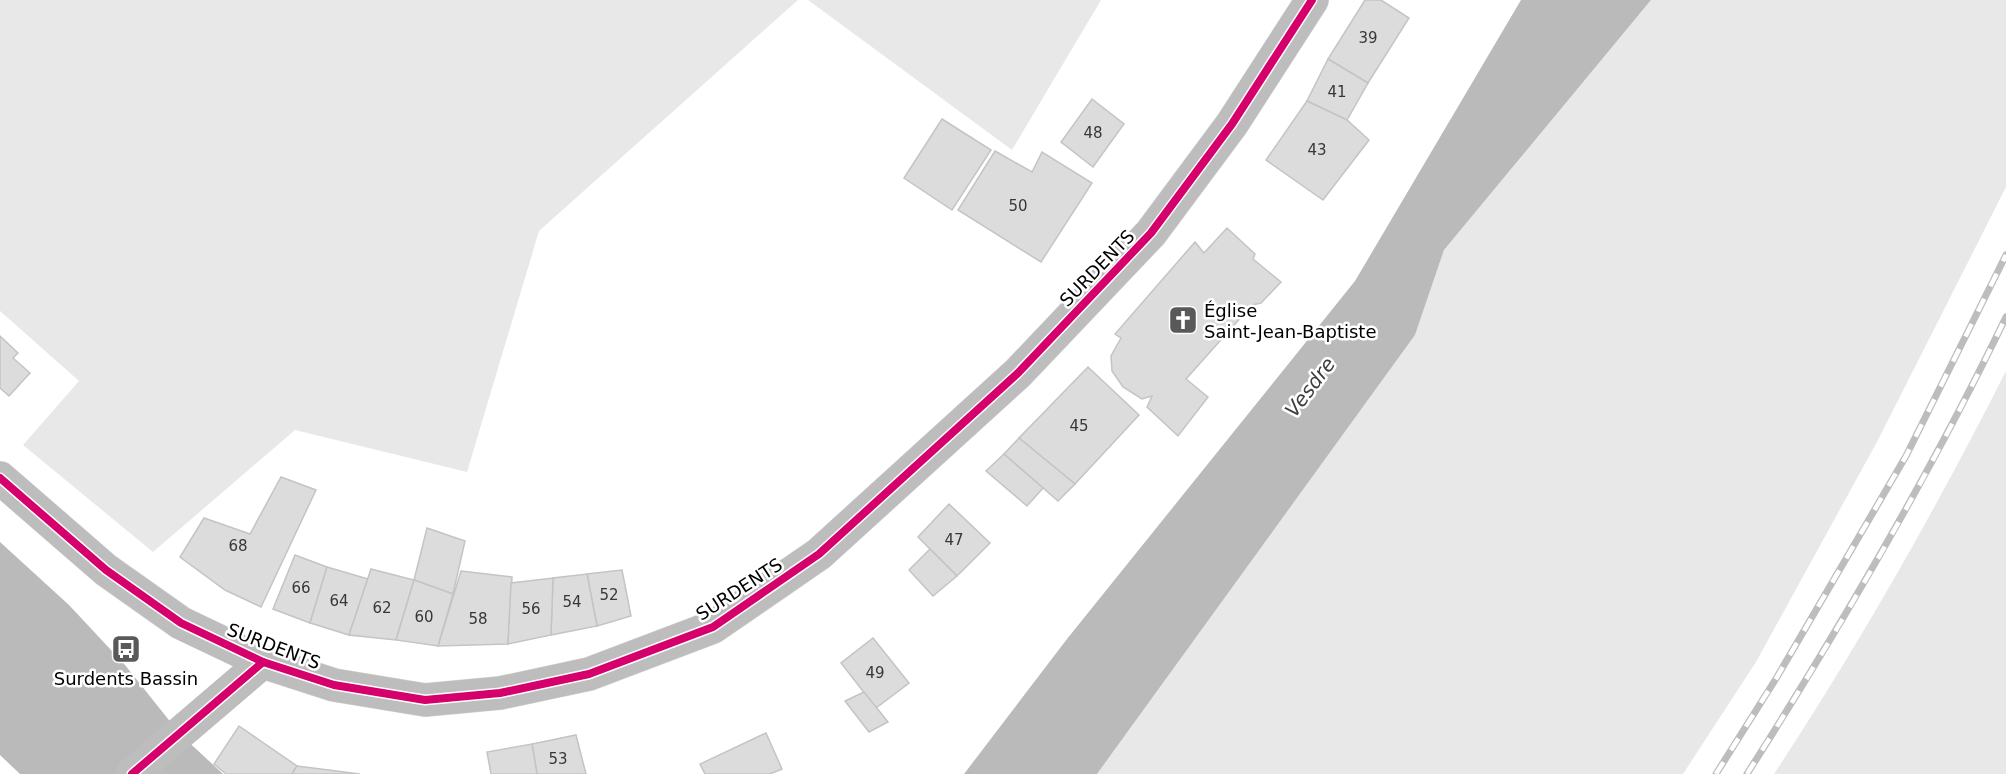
<svg xmlns="http://www.w3.org/2000/svg" width="2006" height="774" font-family="'DejaVu Sans',sans-serif">
<rect width="100%" height="100%" fill="#fff"/>
<g fill="#e8e8e8">
<path d="M0,0H798L539,231L467,472L295,430L153,552L23,445L79,381L0,311Z"/>
<path d="M808,0H1101L1012,150Z"/>
<path d="M1651,0H2006V187L1878,440L1756,662L1683,774H1097L1415,335L1444,250Z"/>
<path d="M2006,371V774H1774C1859,645 1936,509 2006,371Z"/>
</g>
<g fill="#bababa">
<path d="M1521,0H1651L1444,250L1415,335L1097,774H964L1067,639L1355,281Z"/>
<path d="M0,542L69,605L125,665L180,734L223,774H20L0,755Z"/>
</g>
<g fill="#dcdcdc" stroke="#c4c4c4" stroke-width="1.5">
<path d="M1365,0H1381L1409,18L1368,83L1328,59Z"/>
<path d="M1328,59L1368,83L1347,120L1307,101Z"/>
<path d="M1092,99L1124,124L1093,167L1061,142Z"/>
<path d="M1307,101L1347,120L1369,140L1323,200L1266,160Z"/>
<path d="M942,119L991,150L952,210L904,178Z"/>
<path d="M995,151L1032,172L1042,152L1092,183L1041,262L958,210Z"/>
<path d="M1227,228L1255,254L1253,259L1281,282L1261,303L1252,305L1186,379L1208,397L1178,436L1147,407L1152,396L1142,399L1123,387L1112,371L1111,356L1121,338L1115,334L1195,242L1204,253Z"/>
<path d="M0,336L18,353L13,358L30,373L9,396L0,388Z"/>
<path d="M1088,367L1139,415L1075,484L1019,438Z"/>
<path d="M1019,438L1075,484L1058,501L1004,454Z"/>
<path d="M1004,454L1043,488L1027,506L986,471Z"/>
<path d="M281,477L316,490L261,607L225,590L180,557L204,518L250,534Z"/>
<path d="M949,504L990,543L957,576L918,537Z"/>
<path d="M427,528L465,541L453,594L414,580Z"/>
<path d="M930,549L957,576L933,596L909,570Z"/>
<path d="M295,555L327,567L310,623L273,609Z"/>
<path d="M327,567L368,579L349,635L310,623Z"/>
<path d="M371,569L414,580L396,640L349,635Z"/>
<path d="M622,570L631,616L597,626L587,574Z"/>
<path d="M461,571L512,577L508,644L438,646Z"/>
<path d="M587,574L597,626L551,635L553,578Z"/>
<path d="M553,578L551,635L508,644L511,583Z"/>
<path d="M414,580L453,594L438,646L396,640Z"/>
<path d="M873,638L909,683L876,708L841,663Z"/>
<path d="M864,692L888,722L869,732L845,701Z"/>
<path d="M239,726L297,766L292,774H226L214,764Z"/>
<path d="M766,733L782,769L770,774H705L700,764Z"/>
<path d="M576,735L586,774H537L532,744Z"/>
<path d="M532,744L537,774H491L487,752Z"/>
<path d="M297,766L360,774H292Z"/>
</g>
<g fill="none" stroke-linecap="round" stroke-linejoin="round">
<g stroke="#dbdbdb" stroke-width="34">
<path id="primary" d="M0,478L106,570L181,623L263,662L334,685L425,700L500,693L589,674L713,627L819,554L1018,373L1151,233L1232,124L1312,0"/>
</g>
<path stroke="#bdbdbd" stroke-width="33" d="M132,774L263,662"/>
<use href="#primary" stroke="#bdbdbd" stroke-width="33"/>
<g stroke="#bdbdbd" stroke-width="7">
<g id="rail">
<path d="M1716,774L1777,677L1906,456L2006,255"/>
<path d="M1747,774C1841,626 1930,475 2006,317"/>
</g>
</g>
<use href="#rail" stroke="#fff" stroke-width="4.5" stroke-dasharray="14" stroke-linecap="butt"/>
<g stroke="#fff" stroke-width="11">
<g id="cycleway">
<path d="M0,478L106,570L181,623L263,662L334,685L425,700L500,693L589,674L713,627L819,554L1018,373L1151,233L1232,124L1312,0"/>
<path d="M132,774L263,662"/>
</g>
</g>
<use href="#cycleway" stroke="#d6006c" stroke-width="8"/>
</g>
<defs>
<g id="church-square" transform="scale(1.5)"><rect x="-9" y="-9" width="18" height="18" rx="4" fill="#595959" stroke="#fff"/><path d="M-1.2-6h2.4v3.5h3.3v2.4h-3.3V6h-2.4V-.1h-3.3v-2.4h3.3Z" fill="#fff"/></g>
<g id="bus-square" transform="scale(1.5)"><rect x="-9" y="-9" width="18" height="18" rx="4" fill="#595959" stroke="#fff"/><path d="M-5-6H5V4H4V6H2V4H-2V6H-4V4H-5ZM-3.5-4V0h7V-4ZM-3.5 1.2v1.5H-2V1.2ZM2 1.2v1.5H3.5V1.2Z" fill="#fff"/></g>
</defs>
<g fill-rule="evenodd">
<use href="#church-square" x="1183" y="320"/>
<use href="#bus-square" x="126" y="649"/>
</g>
<g text-anchor="middle" dominant-baseline="central" stroke-width="5" stroke-linejoin="round" paint-order="stroke">
<g font-size="15" fill="#373737">
<text x="1368" y="38">39</text>
<text x="1337" y="92">41</text>
<text x="1093" y="133">48</text>
<text x="1317" y="150">43</text>
<text x="1018" y="206">50</text>
<text x="1079" y="426">45</text>
<text x="954" y="540">47</text>
<text x="238" y="546">68</text>
<text x="301" y="588">66</text>
<text x="609" y="595">52</text>
<text x="339" y="601">64</text>
<text x="572" y="602">54</text>
<text x="382" y="608">62</text>
<text x="531" y="609">56</text>
<text x="424" y="617">60</text>
<text x="478" y="619">58</text>
<text x="875" y="673">49</text>
<text x="558" y="759">53</text>
</g>
<g font-size="18" fill="#000" stroke="#fff">
<text transform="translate(1097 268) rotate(-46)">SURDENTS</text>
<text transform="translate(739 589) rotate(-33)">SURDENTS</text>
<text transform="translate(274 646) rotate(21)">SURDENTS</text>
</g>
<g font-size="18" fill="#000" stroke="#fff" text-anchor="start">
<text x="1204" y="310">Église<tspan x="1204" dy="21">Saint-Jean-Baptiste</tspan></text>
<text x="126" y="678" text-anchor="middle">Surdents Bassin</text>
</g>
<g font-size="20" font-style="italic" fill="#3e3e3e" stroke="#fff">
<text transform="translate(1310 387) rotate(-53)">Vesdre</text>
</g>
</g>
</svg>
